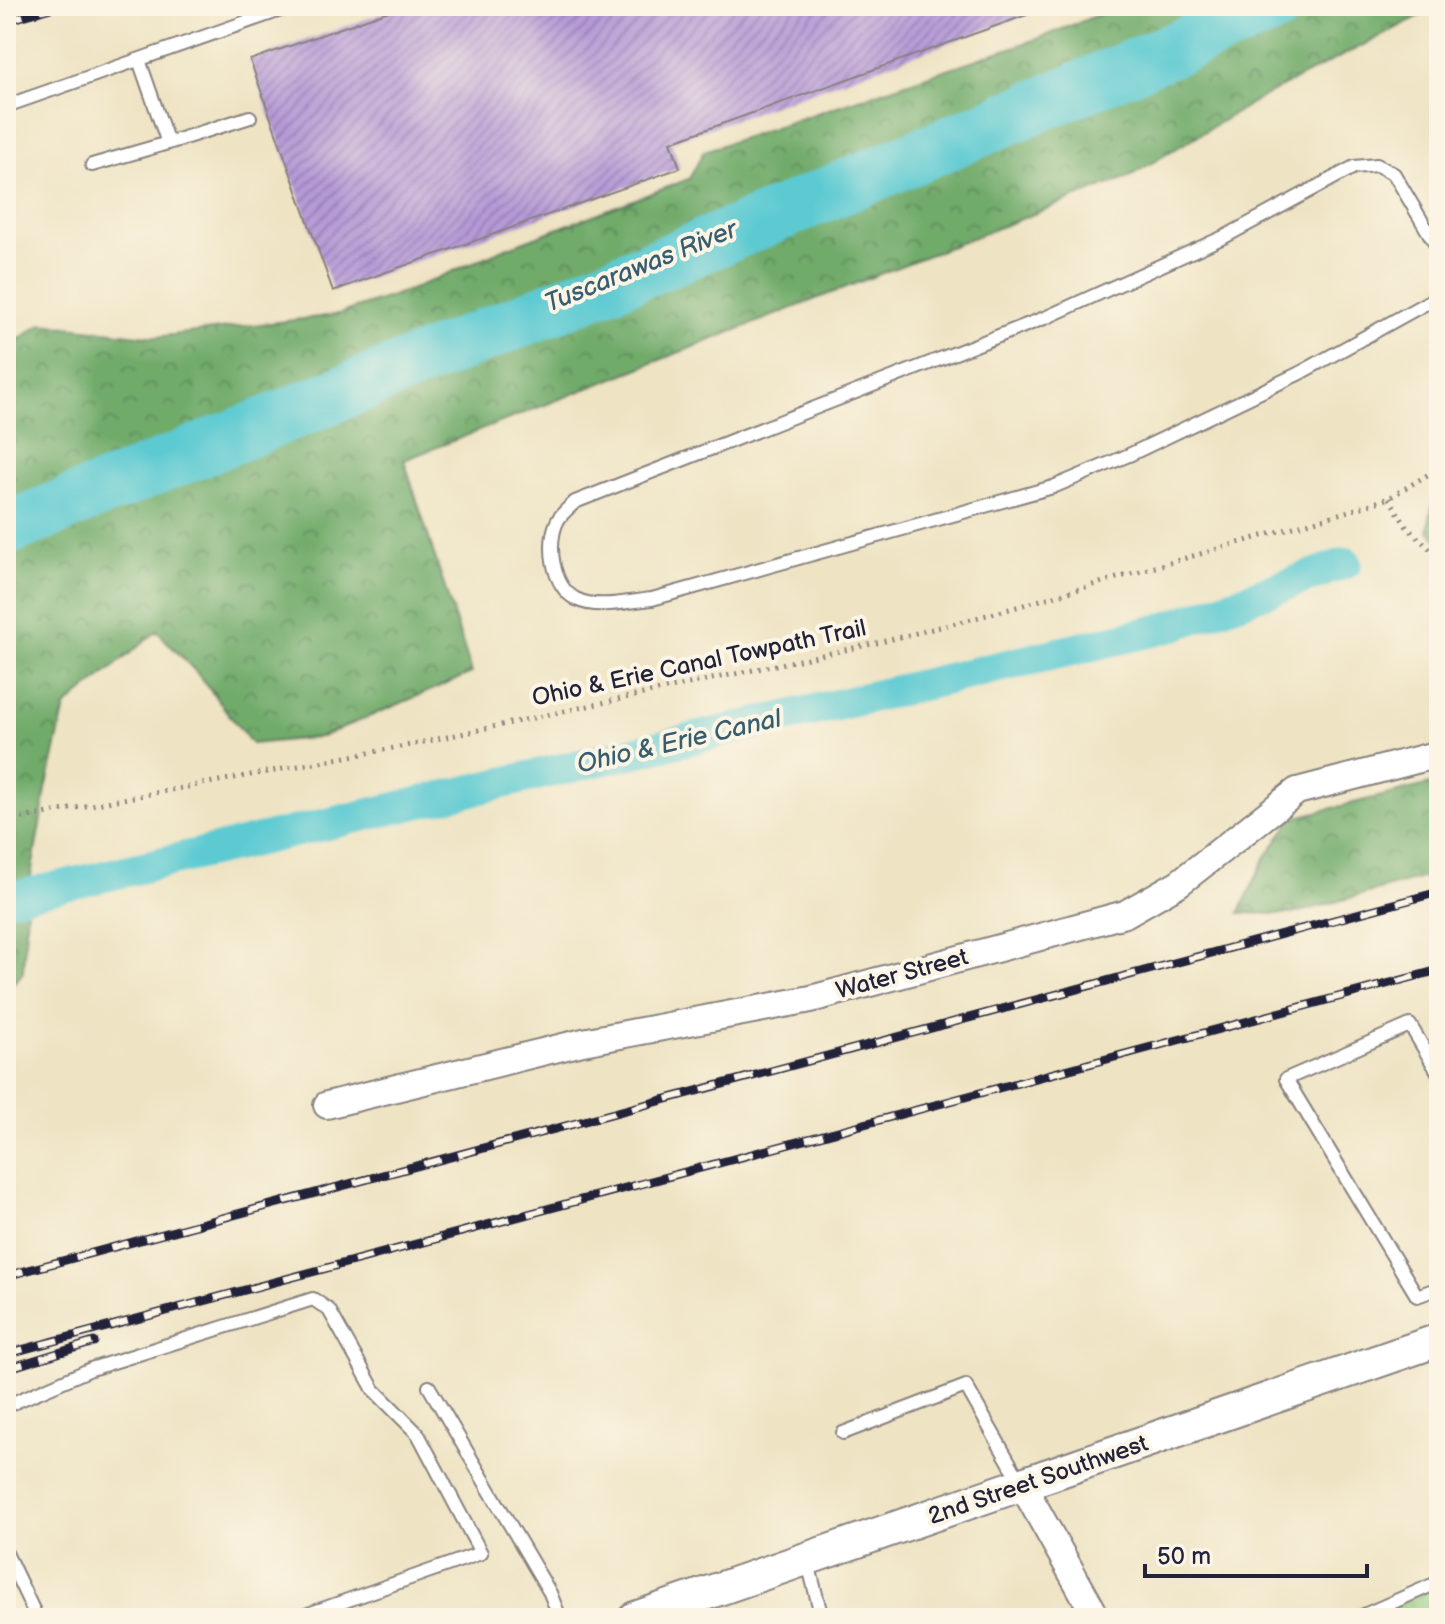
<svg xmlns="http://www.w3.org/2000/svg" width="1445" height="1624" font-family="'Balsamiq Sans',sans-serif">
<defs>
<pattern id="grass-dots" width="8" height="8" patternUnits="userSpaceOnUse" patternTransform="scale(2)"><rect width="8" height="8" fill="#8cc67b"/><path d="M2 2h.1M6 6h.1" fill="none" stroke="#78aa6b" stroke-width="1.8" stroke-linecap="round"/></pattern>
<pattern id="forest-crowns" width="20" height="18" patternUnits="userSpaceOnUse" patternTransform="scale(2)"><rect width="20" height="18" fill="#71ab6b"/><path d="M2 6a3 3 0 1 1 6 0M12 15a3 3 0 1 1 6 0" fill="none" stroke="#5c8b59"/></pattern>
<pattern id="building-hatch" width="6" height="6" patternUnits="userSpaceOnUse" patternTransform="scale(2)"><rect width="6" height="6" fill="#b69ad7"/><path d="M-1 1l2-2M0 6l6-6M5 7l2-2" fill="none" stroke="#947db0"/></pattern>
</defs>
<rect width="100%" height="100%" fill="#fcf5e5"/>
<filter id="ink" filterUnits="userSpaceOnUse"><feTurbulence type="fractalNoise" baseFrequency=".0125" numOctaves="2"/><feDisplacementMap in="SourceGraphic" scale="16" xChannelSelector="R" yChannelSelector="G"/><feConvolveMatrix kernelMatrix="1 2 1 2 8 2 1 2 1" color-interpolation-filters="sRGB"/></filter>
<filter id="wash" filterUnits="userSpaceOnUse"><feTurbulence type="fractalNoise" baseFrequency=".006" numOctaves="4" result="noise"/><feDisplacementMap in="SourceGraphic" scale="32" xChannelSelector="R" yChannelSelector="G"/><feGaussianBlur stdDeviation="1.8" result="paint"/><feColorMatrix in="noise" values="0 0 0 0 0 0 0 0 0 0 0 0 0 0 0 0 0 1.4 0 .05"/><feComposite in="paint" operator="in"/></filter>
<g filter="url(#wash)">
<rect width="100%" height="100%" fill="#eee3c3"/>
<path fill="url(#grass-dots)" stroke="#57745b" stroke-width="2" d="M1439,1582V1618H1357Z"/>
<g fill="url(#forest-crowns)" stroke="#4a6653" stroke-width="2">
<path d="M1120,6H1439L1262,97L1128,177L404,460L472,673L321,737L252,744L196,672L157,631L65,707L46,789L28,893L23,972L6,993V348L42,324L156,337L335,315L410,290L506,248L689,179L704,151L1040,38Z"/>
<path d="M1439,489V542L1428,530L1434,492Z"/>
<path d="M1439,782V873L1292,914L1239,913L1265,858L1293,818Z"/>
</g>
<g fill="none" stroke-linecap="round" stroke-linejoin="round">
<path stroke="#5dcad2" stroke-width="32" d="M6,899L1166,628L1346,563"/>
<path stroke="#5dcad2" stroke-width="54" d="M6,529L660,264L1276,6"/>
</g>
<g id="blocks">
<path fill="url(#building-hatch)" d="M403,6H1052L671,142L680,168L333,291L250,60Z"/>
</g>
</g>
<g filter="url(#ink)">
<use href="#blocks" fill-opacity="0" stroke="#88827f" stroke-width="2"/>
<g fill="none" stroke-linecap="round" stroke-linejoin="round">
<g stroke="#88827f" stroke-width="16">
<g id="service">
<path d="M139,60L168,143L250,117"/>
<path d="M6,106L292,6"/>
<path d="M92,165L168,143"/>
<path d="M1439,250L1394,174L1377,165L1354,167L1226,236L1047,317L575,502C570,507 562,513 558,520C546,542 552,587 576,599C597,610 630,601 652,599L1053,487L1129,455L1300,373L1439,296"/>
<path d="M1439,1074L1410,1025L1286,1079L1417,1296L1439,1288"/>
<path d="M429,1387L550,1593L560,1618"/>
<path d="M6,1406L91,1369L313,1299L329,1310L374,1390L418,1434L481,1553L297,1618"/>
<path d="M843,1433L966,1386L1021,1483"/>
<path d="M6,1553L37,1618"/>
<path d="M807,1559L822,1618"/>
<path d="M1357,1618L1439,1582"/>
</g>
</g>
<g stroke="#88827f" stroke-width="30">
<g id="minor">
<path d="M327,1105L583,1042L811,999L1125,914L1179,883L1297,791L1439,754"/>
<path d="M1023,1486L1097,1618"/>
</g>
</g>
<g stroke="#88827f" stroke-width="36">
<path id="tertiary" d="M635,1618L1439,1340"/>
</g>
<g stroke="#88827f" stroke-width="5" stroke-dasharray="2 6" stroke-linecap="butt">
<path d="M1389,498L1406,526L1439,558"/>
<path d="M6,821L410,745L881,642L999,612L1356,509L1389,498L1439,468"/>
</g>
<use href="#service" stroke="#fff" stroke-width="12"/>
<use href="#minor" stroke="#fff" stroke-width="26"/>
<use href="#tertiary" stroke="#fff" stroke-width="32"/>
<g stroke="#22223b" stroke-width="9">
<g id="rail">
<path d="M6,21L57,6"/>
<path d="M6,1276L1439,892"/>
<path d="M6,1354L1439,970"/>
<path d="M6,1369L94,1342"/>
</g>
</g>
<use href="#rail" stroke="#fcf5e5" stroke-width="6" stroke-dasharray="18" stroke-linecap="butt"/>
</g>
</g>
<g text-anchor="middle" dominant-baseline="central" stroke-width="8" stroke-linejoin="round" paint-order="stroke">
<g font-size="24" fill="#22223b" stroke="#fcf5e5">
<text transform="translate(699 663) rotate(-12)">Ohio &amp; Erie Canal Towpath Trail</text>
<text transform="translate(902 974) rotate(-15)">Water Street</text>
<text transform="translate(1038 1480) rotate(-19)">2nd Street Southwest</text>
</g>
<g font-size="26" font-style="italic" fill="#375d70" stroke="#fcf5e5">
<text transform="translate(641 267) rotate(-22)">Tuscarawas River</text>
<text transform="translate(679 742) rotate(-13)">Ohio &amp; Erie Canal</text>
</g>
</g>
<rect width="1445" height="1624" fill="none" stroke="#fcf5e5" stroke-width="32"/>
<path d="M1145 1564v12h222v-12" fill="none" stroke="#22223b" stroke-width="4"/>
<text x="1157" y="1564" font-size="24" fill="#22223b" stroke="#fcf5e5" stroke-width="6" paint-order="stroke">50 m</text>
</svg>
